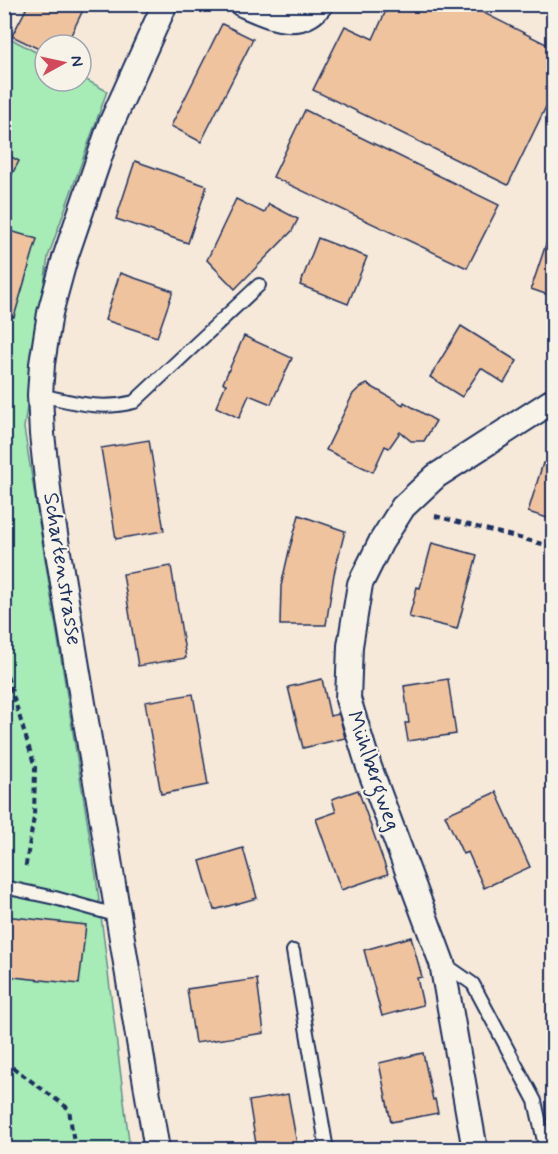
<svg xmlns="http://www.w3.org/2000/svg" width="558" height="1154" font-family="Mynerve,sans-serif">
<rect width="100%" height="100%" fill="#f6e9d9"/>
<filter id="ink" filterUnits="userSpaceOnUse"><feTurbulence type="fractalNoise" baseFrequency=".0167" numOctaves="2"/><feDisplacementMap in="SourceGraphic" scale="12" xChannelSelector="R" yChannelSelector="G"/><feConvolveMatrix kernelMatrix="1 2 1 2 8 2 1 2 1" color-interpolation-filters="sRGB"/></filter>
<g filter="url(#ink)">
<path fill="#a7ebb6" stroke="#618d8a" stroke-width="1.5" d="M4,35L45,57V81H81V77L107,91L48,257L24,428L96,876L130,1149H5Z"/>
<g fill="#f0c39f" stroke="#1b2f5e" stroke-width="1.5">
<path d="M18,4H86L66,45H45V52L12,36L26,9Z"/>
<path d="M389,4H466L554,48V90L508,185L313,90L345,26L373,39Z"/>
<path d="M222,24L253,39L201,142L171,126Z"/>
<path d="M305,110L499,205L467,268L273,177Z"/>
<path d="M4,153L19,161L4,189Z"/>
<path d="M135,161L207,186L188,243L116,219Z"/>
<path d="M236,199L264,213L269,204L298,219L292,231L235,289L207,260Z"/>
<path d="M554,220V297L531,289Z"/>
<path d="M4,229L37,239L14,317L4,314Z"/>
<path d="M318,238L367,257L348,304L300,285Z"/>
<path d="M120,273L173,291L157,337L105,320Z"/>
<path d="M461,326L517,361L504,383L481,368L462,397L430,377Z"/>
<path d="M244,336L292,358L271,404L249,395L239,418L216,407L226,384L223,383Z"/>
<path d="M367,384L403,405L404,402L436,421L424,441H411L400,432L389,448L385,446L373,472L326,450L353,394L359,388Z"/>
<path d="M149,440L164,531L116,539L101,448Z"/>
<path d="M554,453V520L528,512L543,463L550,465Z"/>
<path d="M299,515L345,531L334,574L326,625H280L281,586L289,551Z"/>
<path d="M432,543L477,555L457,629L409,617L417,587L420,588Z"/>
<path d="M171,566L186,658L138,666L123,574Z"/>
<path d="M322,679L330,716L339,714L345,738L303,748L288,687Z"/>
<path d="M448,679L456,734L408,741L405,723H409L404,686Z"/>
<path d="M193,694L208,785L161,794L145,702Z"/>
<path d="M358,790L388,874L341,890L316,819L336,812L332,799Z"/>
<path d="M496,792L530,867L484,888L468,852L463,854L445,815Z"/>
<path d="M243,848L257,898L214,910L200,861Z"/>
<path d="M4,916L86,925L79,984L4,976Z"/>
<path d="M411,937L422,977L417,978L423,1005L382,1016L364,950Z"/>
<path d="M257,979L264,1033L195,1043L187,989Z"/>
<path d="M423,1053L433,1100L435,1099L438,1113L391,1122L379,1063Z"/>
<path d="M288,1094L298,1150H257L249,1101Z"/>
</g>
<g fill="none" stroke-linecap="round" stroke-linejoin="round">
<g stroke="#1b2f5e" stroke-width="16">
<g id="service">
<path d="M40,395C74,402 99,411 134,402L259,285"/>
<path d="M4,887L55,898L119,916"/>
<path d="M293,951L327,1150"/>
<path d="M443,963L473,984L535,1101L546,1150"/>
</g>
</g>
<g stroke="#1b2f5e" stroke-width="28">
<g id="minor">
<path d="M242,4C263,13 289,27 310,14C314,12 318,7 321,4"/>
<path d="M157,1150L49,498L42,434L40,395L42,364L50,313L65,258L110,126L165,4"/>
<path d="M475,1150L442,963L369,767L348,699L350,646L360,584L381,542L403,507L436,476L554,400"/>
</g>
</g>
<g stroke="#1b2f5e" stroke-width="4" stroke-dasharray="6 4.5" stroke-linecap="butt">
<path d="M4,318L7,315"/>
<path d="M435,516L554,547"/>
<path d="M4,666L35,767L34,817L25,870"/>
<path d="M4,1061L69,1109L75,1150"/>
</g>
<use href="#service" stroke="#f7f3e8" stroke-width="12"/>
<use href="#minor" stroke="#f7f3e8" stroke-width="24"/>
</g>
</g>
<g text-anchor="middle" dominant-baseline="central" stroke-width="4.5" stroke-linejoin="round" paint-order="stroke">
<g font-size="22" fill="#1b2f5e" stroke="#f7f3e8">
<text transform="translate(62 569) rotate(81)">Schartenstrasse</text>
<text transform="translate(373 771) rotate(71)">Mühlbergweg</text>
</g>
</g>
<rect width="558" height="1154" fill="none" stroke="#f7f3e8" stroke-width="24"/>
<rect x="12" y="12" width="534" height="1130" fill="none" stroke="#1b2f5e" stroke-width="2" filter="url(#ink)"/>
<g transform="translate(63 63) rotate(82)"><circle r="28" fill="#f7f3e8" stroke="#9fa5b1" stroke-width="1.5"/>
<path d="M0-4.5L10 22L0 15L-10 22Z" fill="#d1495b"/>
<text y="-9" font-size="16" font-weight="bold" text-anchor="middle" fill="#1b2f5e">N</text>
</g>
</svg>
